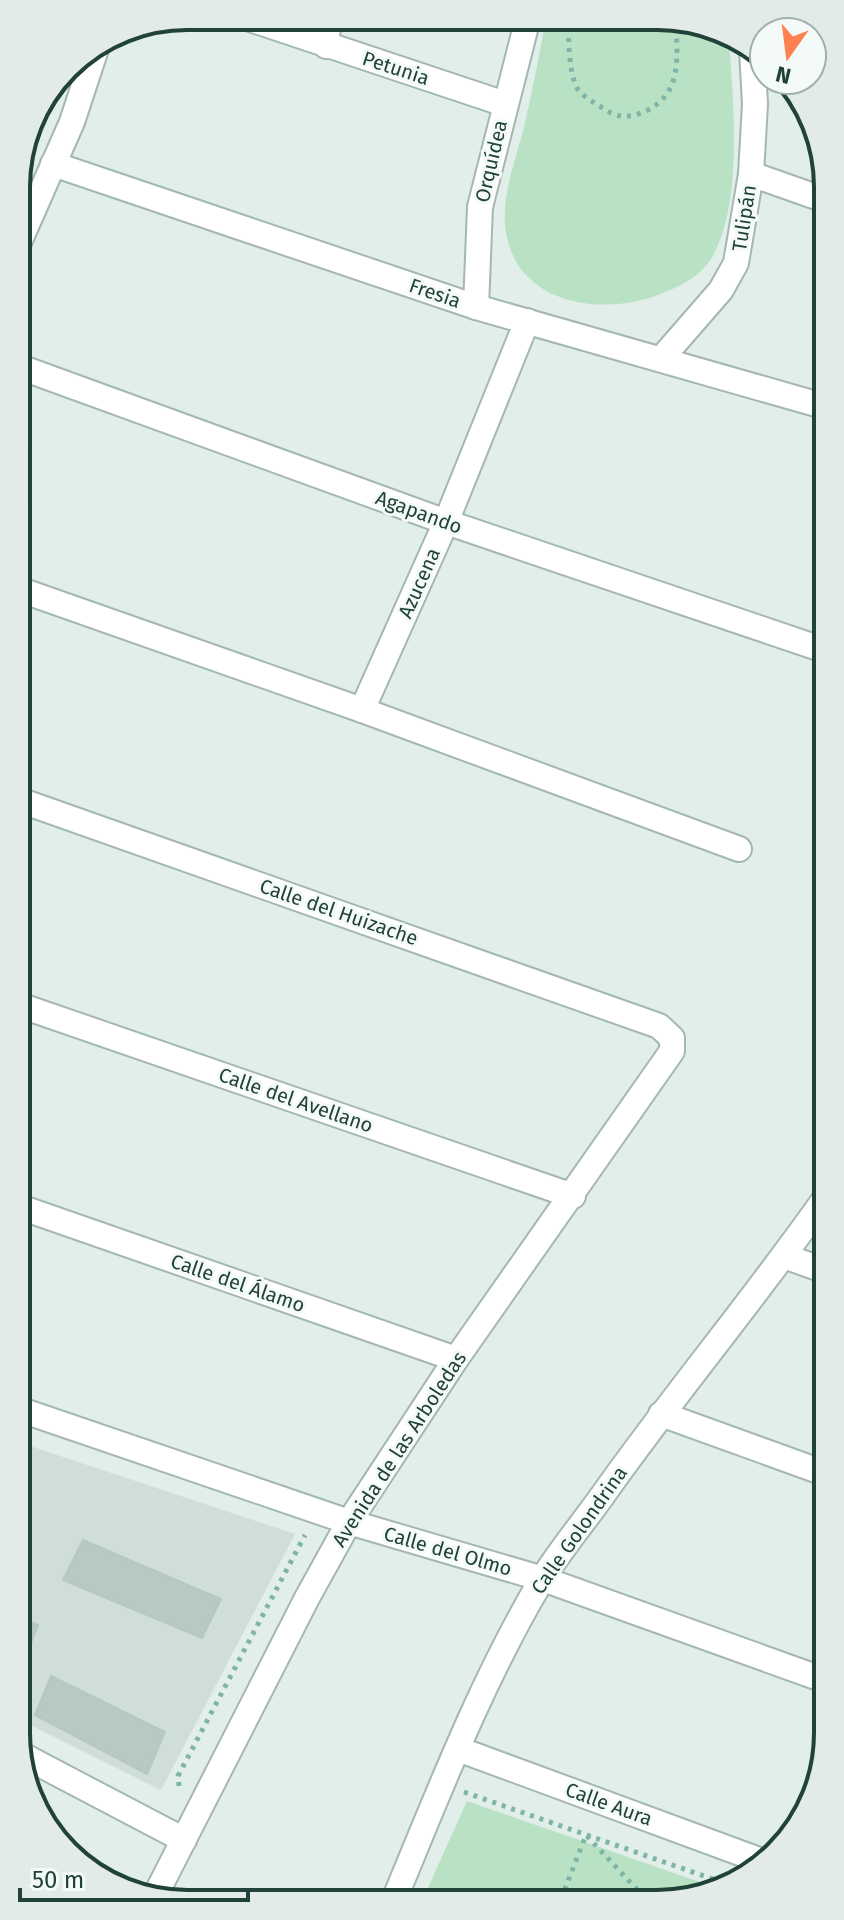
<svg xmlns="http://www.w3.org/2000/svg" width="844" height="1920" font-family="'Fira Sans',sans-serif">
<rect width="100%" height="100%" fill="#e2eee9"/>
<path fill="#d0ded8" d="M21,1443L295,1534L161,1790L22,1721Z"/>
<g fill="#b9e2c5">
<path d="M546,18L690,19L729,39C733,101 744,205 711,259C701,275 684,284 668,291C612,317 523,309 507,238C499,202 514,165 523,131C532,94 539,56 546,18Z"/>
<path d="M467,1801L717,1888L702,1898L423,1899Z"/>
</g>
<g fill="#b7c9c2" stroke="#b4c9c1" stroke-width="2">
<path d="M83,1540L221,1599L202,1638L63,1580Z"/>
<path d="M21,1618L38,1625L22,1665Z"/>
<path d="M51,1676L165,1732L147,1774L35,1715Z"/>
</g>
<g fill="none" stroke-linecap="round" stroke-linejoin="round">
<g stroke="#a4b7b1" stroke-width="28">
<g id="minor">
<path d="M241,16L505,104"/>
<path d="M326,46L329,17"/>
<path d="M53,164L476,307L823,406"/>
<path d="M751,174L822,199"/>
<path d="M17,247L72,122L98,43"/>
<path d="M476,307L480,207L528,18"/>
<path d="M661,359L721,290L736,263L751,174L755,104L752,50"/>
<path d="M17,366L446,522L824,650"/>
<path d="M18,589L362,710L739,849"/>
<path d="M362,710L446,522L527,321"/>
<path d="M19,800L659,1026L672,1038V1051L456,1359L349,1522L307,1598L153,1900"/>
<path d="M19,1005L573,1196"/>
<path d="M20,1207L456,1359"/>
<path d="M784,1256L826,1271"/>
<path d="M21,1410L349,1522L543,1579L827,1681"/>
<path d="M661,1414L827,1474"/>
<path d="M458,1749L759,1860"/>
<path d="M22,1755L184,1840"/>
<path d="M394,1900C439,1792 481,1682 541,1581C560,1550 584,1522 605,1492C676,1392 755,1298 826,1197"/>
</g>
</g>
<g stroke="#7fb5a6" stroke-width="5" stroke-dasharray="4 6" stroke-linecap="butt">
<path d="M568,18C569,40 568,66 576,86C579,93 587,98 593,102C602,107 611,115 621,116C638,118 660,106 668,92C681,72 676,41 676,19"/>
<path d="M179,1786L178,1776L305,1535"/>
<path d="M464,1792L724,1883"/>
<path d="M561,1899L586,1835L645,1898"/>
</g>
<use href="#minor" stroke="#fff" stroke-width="24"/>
</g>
<g text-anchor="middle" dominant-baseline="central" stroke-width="6" stroke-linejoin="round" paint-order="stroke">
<g font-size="20" fill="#20423a" stroke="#f4faf7">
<text transform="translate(396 68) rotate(18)">Petunia</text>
<text transform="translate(491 161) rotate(-77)">Orquídea</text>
<text transform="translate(744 218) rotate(-81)">Tulipán</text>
<text transform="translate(435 293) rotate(19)">Fresia</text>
<text transform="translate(419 512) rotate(20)">Agapando</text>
<text transform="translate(419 583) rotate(-66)">Azucena</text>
<text transform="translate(339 912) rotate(19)">Calle del Huizache</text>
<text transform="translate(296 1100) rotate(19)">Calle del Avellano</text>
<text transform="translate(238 1283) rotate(19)">Calle del Álamo</text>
<text transform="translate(399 1449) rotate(-57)">Avenida de las Arboledas</text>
<text transform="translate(579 1530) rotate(-55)">Calle Golondrina</text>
<text transform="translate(448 1551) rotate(16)">Calle del Olmo</text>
<text transform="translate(609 1804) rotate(20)">Calle Aura</text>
</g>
</g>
<path d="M0 0H844V1920H0ZM187 30H657A157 157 0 0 1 814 187V1733A157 157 0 0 1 657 1890H187A157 157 0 0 1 30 1733V187A157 157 0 0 1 187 30Z" fill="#e3ebe8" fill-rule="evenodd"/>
<path fill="none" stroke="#20423a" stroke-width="4" d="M187 30H657A157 157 0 0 1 814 187V1733A157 157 0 0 1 657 1890H187A157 157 0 0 1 30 1733V187A157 157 0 0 1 187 30Z"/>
<g transform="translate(788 56) rotate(194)"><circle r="38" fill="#f4faf7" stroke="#9fb0ab" stroke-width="2"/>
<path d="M0-6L14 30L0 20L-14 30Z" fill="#ff8050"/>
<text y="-12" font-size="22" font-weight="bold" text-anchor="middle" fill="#20423a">N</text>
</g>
<path d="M20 1888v12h228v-12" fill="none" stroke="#20423a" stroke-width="4"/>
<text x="32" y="1888" font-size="24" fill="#20423a" stroke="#f4faf7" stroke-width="6" paint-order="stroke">50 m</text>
</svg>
